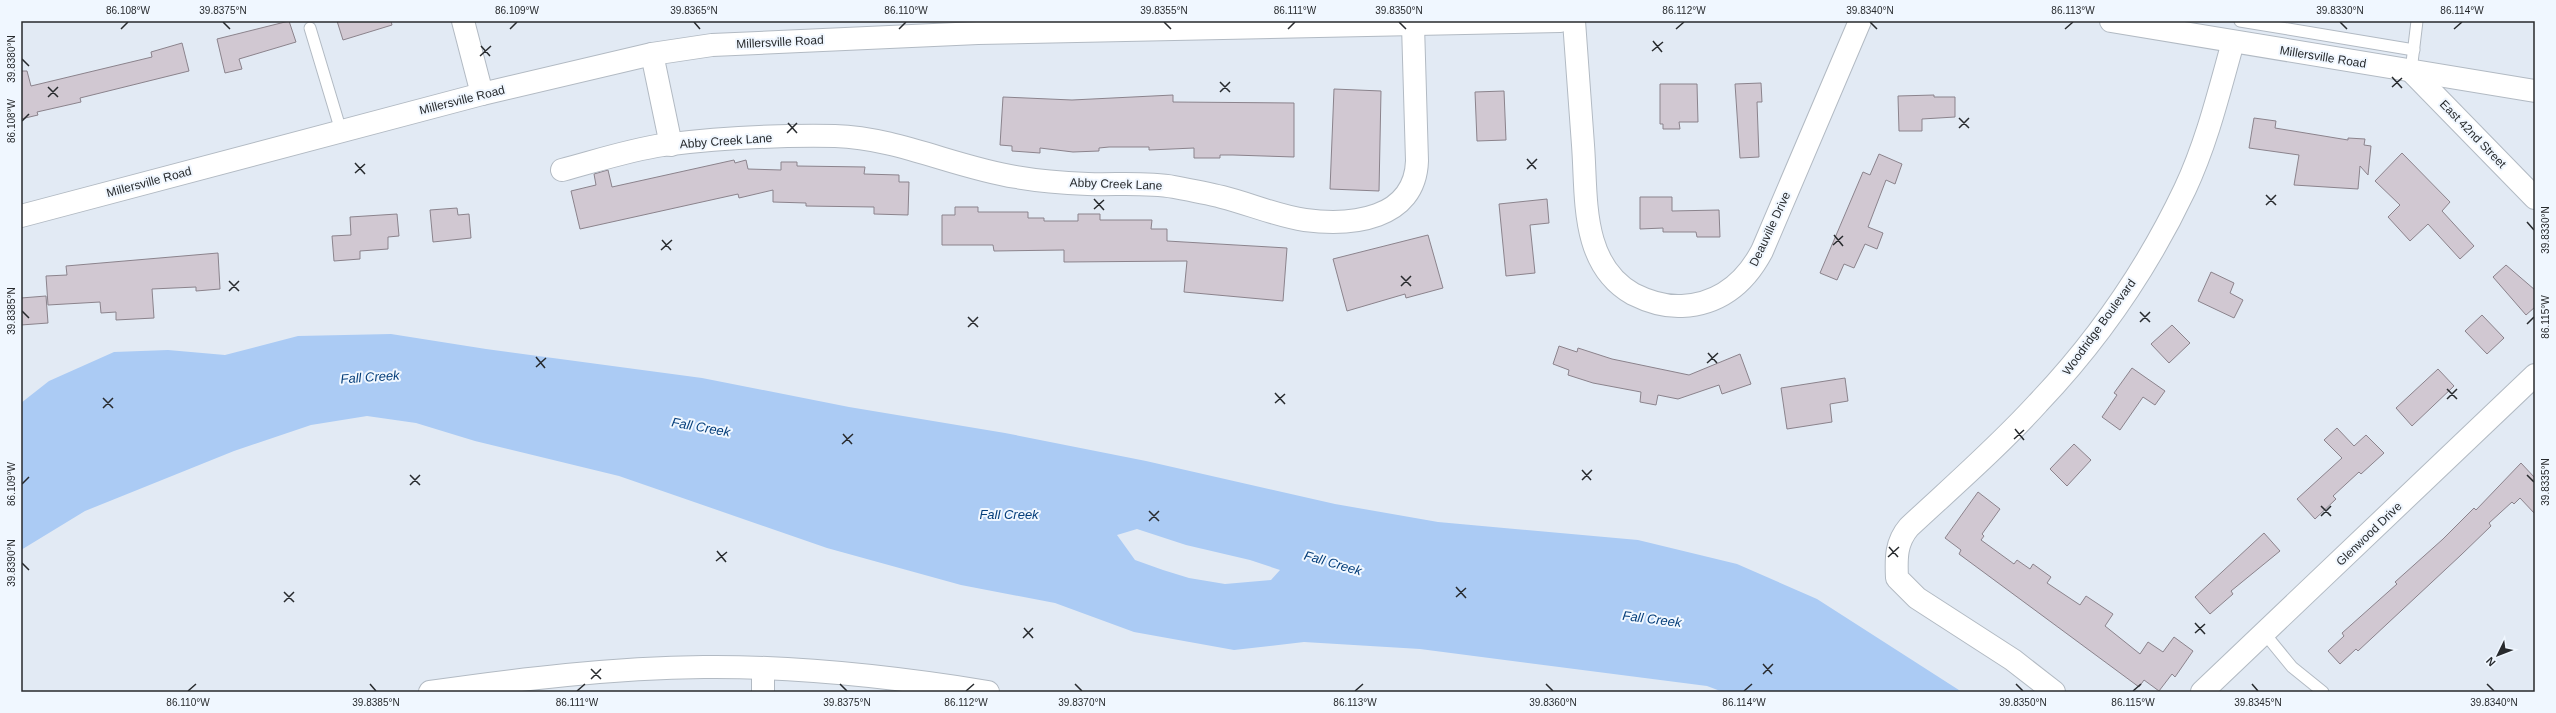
<svg xmlns="http://www.w3.org/2000/svg" width="2556" height="713" font-family="Arial,sans-serif">
<rect width="100%" height="100%" fill="#e2eaf4"/>
<path fill="#abcbf4" fill-rule="evenodd" d="M391,334L486,349L702,378L849,407L1005,433L1146,461L1335,504L1438,522L1638,540L1737,564L1817,599L1962,692H1723L1707,686L1420,649L1304,642L1234,650L1134,632L1055,603L961,585L827,548L619,476L475,441L416,423L367,416L311,425L234,451L85,511L21,550V403L49,381L114,352L168,350L225,355L298,336ZM1137,529L1186,545L1250,560L1280,570L1271,580L1225,584L1189,578L1163,570L1135,560L1117,535Z"/>
<g fill="#d1c8d2" stroke="#8b838c">
<path d="M289,21L296,42L239,59L242,69L225,73L217,39Z"/>
<path d="M337,21H391L392,25L343,40Z"/>
<path d="M182,43L189,71L80,98L81,102L37,112L38,115L21,119V71H27L31,86L152,57L151,52Z"/>
<path d="M1761,83L1762,102H1757L1759,157L1740,158L1735,84Z"/>
<path d="M1660,84H1697L1698,122H1679L1680,129H1663V124H1660Z"/>
<path d="M1334,89L1381,91L1379,191L1330,189Z"/>
<path d="M1504,91L1506,140L1477,141L1475,92Z"/>
<path d="M1173,95V102L1294,103V157L1233,155H1220V158H1194V148L1149,150V147H1109L1099,148V151L1073,152L1040,148V153L1012,151V146L1000,145L1003,97L1072,100Z"/>
<path d="M1934,95V97H1955V117L1922,119V131H1899L1898,96Z"/>
<path d="M2254,118L2276,121L2275,128L2348,140V138L2365,139L2364,145L2371,146L2368,175L2360,166L2358,189L2294,185L2299,155L2249,148Z"/>
<path d="M2402,153L2450,202L2442,211L2474,246L2460,259L2428,224L2410,241L2388,217L2400,205L2375,181Z"/>
<path d="M1879,154L1902,164L1895,184L1886,180L1868,227L1883,233L1877,249L1865,244L1854,268L1844,264L1837,280L1820,273L1863,172L1870,175Z"/>
<path d="M734,160L735,163L746,160L748,169L781,170V162H797V166L865,167L864,174L899,175V182H909L908,215L874,214V207L806,206V203L773,202V190L739,198L738,194L580,229L571,191L596,185L594,174L608,170L612,187Z"/>
<path d="M1640,197H1672V211L1719,210L1720,237H1697L1696,232H1663V228L1640,229Z"/>
<path d="M1547,199L1549,223L1530,225L1535,273L1506,276L1499,204Z"/>
<path d="M955,207H978V212H1028V218H1044V221H1078V214H1100V220H1152L1151,229H1167V241L1287,248L1283,301L1184,292L1187,261L1064,262V250L994,251L993,245H942V215H955Z"/>
<path d="M457,208L458,215L469,214L471,238L433,242L430,210Z"/>
<path d="M397,214L399,236L388,237V249L360,251V259L334,261L332,236L351,235L350,217Z"/>
<path d="M1428,235L1443,288L1406,298L1405,294L1347,311L1333,259Z"/>
<path d="M218,253L220,289L196,291V287L152,289L154,318L116,320V312L101,313L100,302L48,305L46,276L67,275L66,266Z"/>
<path d="M2506,265L2535,290V307L2526,315L2493,277Z"/>
<path d="M2211,272L2234,283L2230,293L2243,300L2234,318L2198,301Z"/>
<path d="M46,296L48,323L21,325V298Z"/>
<path d="M2482,315L2504,338L2487,354L2465,331Z"/>
<path d="M2172,325L2190,343L2169,363L2151,344Z"/>
<path d="M1559,346L1577,352L1578,348L1612,359L1689,375L1740,354L1751,384L1722,394L1719,385L1678,399L1658,395L1656,405L1640,402L1641,392L1593,383L1568,375L1569,370L1553,364Z"/>
<path d="M2132,368L2165,391L2155,405L2143,397L2120,430L2102,417L2117,395L2114,393Z"/>
<path d="M2438,369L2454,386L2412,426L2396,408Z"/>
<path d="M1845,378L1848,401L1830,404L1832,422L1787,429L1781,388Z"/>
<path d="M2337,428L2354,446L2366,435L2384,453L2361,474L2359,472L2333,496L2336,499L2315,519L2297,499L2342,458L2324,440Z"/>
<path d="M2074,444L2091,460L2067,486L2050,469Z"/>
<path d="M2521,463L2535,478V514L2520,498L2514,504L2512,502L2489,523L2491,526L2461,555L2358,651L2356,649L2340,664L2328,651L2344,636L2342,633L2397,584L2395,582L2443,539L2474,508L2476,510Z"/>
<path d="M1978,492L2000,509L1982,534L1984,536L1981,540L2014,564L2017,560L2030,569L2033,564L2051,577L2047,583L2080,605L2086,596L2113,614L2105,626L2140,654L2148,642L2163,652L2174,637L2193,651L2175,677L2172,674L2159,691L2144,680L2139,687L1959,554L1961,550L1945,538Z"/>
<path d="M2264,533L2280,551L2231,591L2233,594L2210,614L2195,597Z"/>
</g>
<g fill="none" stroke-linecap="round" stroke-linejoin="round">
<g stroke="#b2bac3" stroke-width="13">
<g id="lane">
<path d="M2240,21L2414,50"/>
<path d="M310,28L341,131"/>
<path d="M2411,71L2417,21"/>
<path d="M2265,634L2292,667L2323,692"/>
</g>
</g>
<g stroke="#b2bac3" stroke-width="24">
<g id="street">
<path d="M463,21L482,94"/>
<path d="M1574,21C1577,62 1580,103 1583,145C1587,197 1580,264 1633,294C1649,302 1664,307 1682,306C1719,304 1745,283 1762,251L1860,21"/>
<path d="M652,54L671,145"/>
<path d="M2411,71L2535,198"/>
<path d="M562,170C596,161 629,150 663,145C720,138 778,135 835,136C898,138 954,167 1016,177C1039,181 1064,183 1088,184C1116,185 1145,182 1174,187C1190,190 1206,193 1222,197C1250,204 1277,216 1305,220C1351,226 1415,220 1417,161L1413,25"/>
<path d="M763,692V668"/>
<path d="M2054,692L2013,660L1917,598L1897,578C1896,558 1896,542 1909,527C1953,486 1998,447 2038,403C2097,341 2148,267 2185,189C2207,142 2219,92 2233,42"/>
<path d="M2202,692L2535,375"/>
</g>
</g>
<g stroke="#b2bac3" stroke-width="24">
<g id="secondary">
<path d="M2111,21L2535,91"/>
<path d="M21,216L482,94L652,54L712,45L978,33L1560,21"/>
<path d="M430,692C521,679 612,668 704,667C799,666 895,677 988,692"/>
</g>
</g>
<use href="#lane" stroke="#fff" stroke-width="11"/>
<use href="#street" stroke="#fff" stroke-width="22"/>
<use href="#secondary" stroke="#fff" stroke-width="22"/>
</g>
<path fill="none" stroke="#272a2d" stroke-width="1.5" d="M223,22L230,29M694,22L700,29M1164,22L1171,29M1399,22L1406,29M1870,22L1877,29M2340,22L2347,29M121,29L128,22M510,29L517,22M899,29L906,22M1288,29L1295,22M1676,29L1684,22M2065,29L2073,22M2454,29L2462,22M1653,41L1662,52M481,46L490,56M1652,51L1663,42M480,56L491,46M22,59L29,66M2392,77L2402,88M1220,82L1230,92M48,87L58,97M2392,87L2402,78M1220,92L1230,82M48,97L58,87M1959,118L1969,128M22,121L29,114M788,123L797,133M1959,128L1969,118M787,133L797,123M1527,159L1536,169M355,163L365,174M1527,169L1537,159M355,173L365,164M2266,195L2276,205M1094,199L1104,210M2266,205L2276,195M1094,209L1104,200M2527,222L2534,230M1834,235L1843,246M662,240L671,250M1833,245L1843,236M661,250L672,240M1401,276L1411,286M229,281L239,291M1401,286L1411,276M229,291L239,281M22,311L29,318M2140,312L2150,322M968,317L978,327M2140,322L2150,312M2527,324L2534,317M968,327L978,317M1708,353L1717,363M536,357L545,368M1707,363L1718,353M536,367L546,358M2447,389L2457,399M1275,393L1285,404M103,398L113,408M2447,399L2457,389M1275,403L1285,394M103,408L113,398M2015,429L2024,440M843,434L852,444M2014,439L2024,430M842,444L853,434M1582,470L1591,480M410,475L420,485M2527,475L2534,482M1582,480L1592,470M22,484L29,477M410,485L420,475M2321,506L2331,516M1149,511L1159,521M2321,516L2331,506M1149,521L1159,511M1889,547L1898,557M717,551L726,562M1888,557L1899,547M716,561L727,552M22,563L29,570M1456,587L1466,598M284,592L294,602M1456,597L1466,588M284,602L294,592M2195,623L2205,634M1024,628L1033,638M2195,633L2205,624M1023,638L1033,628M1763,664L1772,674M591,669L601,679M1763,674L1773,664M591,679L601,669M370,684L376,691M840,684L847,691M1075,684L1082,691M1546,684L1553,691M2016,684L2023,691M2252,684L2258,691M2487,684L2494,691M188,691L196,684M577,691L585,684M966,691L974,684M1355,691L1363,684M1744,691L1752,684M2133,691L2141,684"/>
<g text-anchor="middle" dominant-baseline="central" stroke-width="4" stroke-linejoin="round" paint-order="stroke">
<g font-size="12" fill="#272a2d" stroke="#f0f7ff">
<text transform="translate(780 42) rotate(-3)">Millersville Road</text>
<text transform="translate(2323 57) rotate(9)">Millersville Road</text>
<text transform="translate(462 100) rotate(-14)">Millersville Road</text>
<text transform="translate(2473 134) rotate(46)">East 42nd Street</text>
<text transform="translate(726 141) rotate(-4)">Abby Creek Lane</text>
<text transform="translate(149 182) rotate(-15)">Millersville Road</text>
<text transform="translate(1116 184) rotate(2)">Abby Creek Lane</text>
<text transform="translate(1770 229) rotate(-65)">Deauville Drive</text>
<text transform="translate(2099 327) rotate(-54)">Woodridge Boulevard</text>
<text transform="translate(2369 534) rotate(-44)">Glenwood Drive</text>
</g>
<g font-size="13" font-style="italic" fill="#053e7a" stroke="#f0f7ff">
<text transform="translate(370 377) rotate(-4)">Fall Creek</text>
<text transform="translate(701 427) rotate(10)">Fall Creek</text>
<text x="1009" y="514">Fall Creek</text>
<text transform="translate(1333 563) rotate(16)">Fall Creek</text>
<text transform="translate(1652 619) rotate(7)">Fall Creek</text>
</g>
</g>
<rect width="2556" height="713" fill="none" stroke="#f0f7ff" stroke-width="44"/>
<g transform="translate(2498 655) rotate(227)" stroke="#f0f7ff" stroke-width="3" paint-order="stroke">
<path d="M0-3L7 15L0 10L-7 15Z" fill="#272a2d"/>
<text y="-6" font-size="11" font-weight="bold" text-anchor="middle" fill="#272a2d">N</text>
</g>
<rect x="22" y="22" width="2512" height="669" fill="none" stroke="#272a2d" stroke-width="1.5"/>
<g font-size="10" text-anchor="middle" fill="#272a2d">
<text x="128" y="14">86.108°W</text>
<text x="223" y="14">39.8375°N</text>
<text x="517" y="14">86.109°W</text>
<text x="694" y="14">39.8365°N</text>
<text x="906" y="14">86.110°W</text>
<text x="1164" y="14">39.8355°N</text>
<text x="1295" y="14">86.111°W</text>
<text x="1399" y="14">39.8350°N</text>
<text x="1684" y="14">86.112°W</text>
<text x="1870" y="14">39.8340°N</text>
<text x="2073" y="14">86.113°W</text>
<text x="2340" y="14">39.8330°N</text>
<text x="2462" y="14">86.114°W</text>
<text transform="translate(11 59) rotate(-90)" y="4">39.8380°N</text>
<text transform="translate(11 121) rotate(-90)" y="4">86.108°W</text>
<text transform="translate(2545 230) rotate(-90)" y="4">39.8330°N</text>
<text transform="translate(11 311) rotate(-90)" y="4">39.8385°N</text>
<text transform="translate(2545 317) rotate(-90)" y="4">86.115°W</text>
<text transform="translate(2545 482) rotate(-90)" y="4">39.8335°N</text>
<text transform="translate(11 484) rotate(-90)" y="4">86.109°W</text>
<text transform="translate(11 563) rotate(-90)" y="4">39.8390°N</text>
<text x="188" y="706">86.110°W</text>
<text x="376" y="706">39.8385°N</text>
<text x="577" y="706">86.111°W</text>
<text x="847" y="706">39.8375°N</text>
<text x="966" y="706">86.112°W</text>
<text x="1082" y="706">39.8370°N</text>
<text x="1355" y="706">86.113°W</text>
<text x="1553" y="706">39.8360°N</text>
<text x="1744" y="706">86.114°W</text>
<text x="2023" y="706">39.8350°N</text>
<text x="2133" y="706">86.115°W</text>
<text x="2258" y="706">39.8345°N</text>
<text x="2494" y="706">39.8340°N</text>
</g>
</svg>
